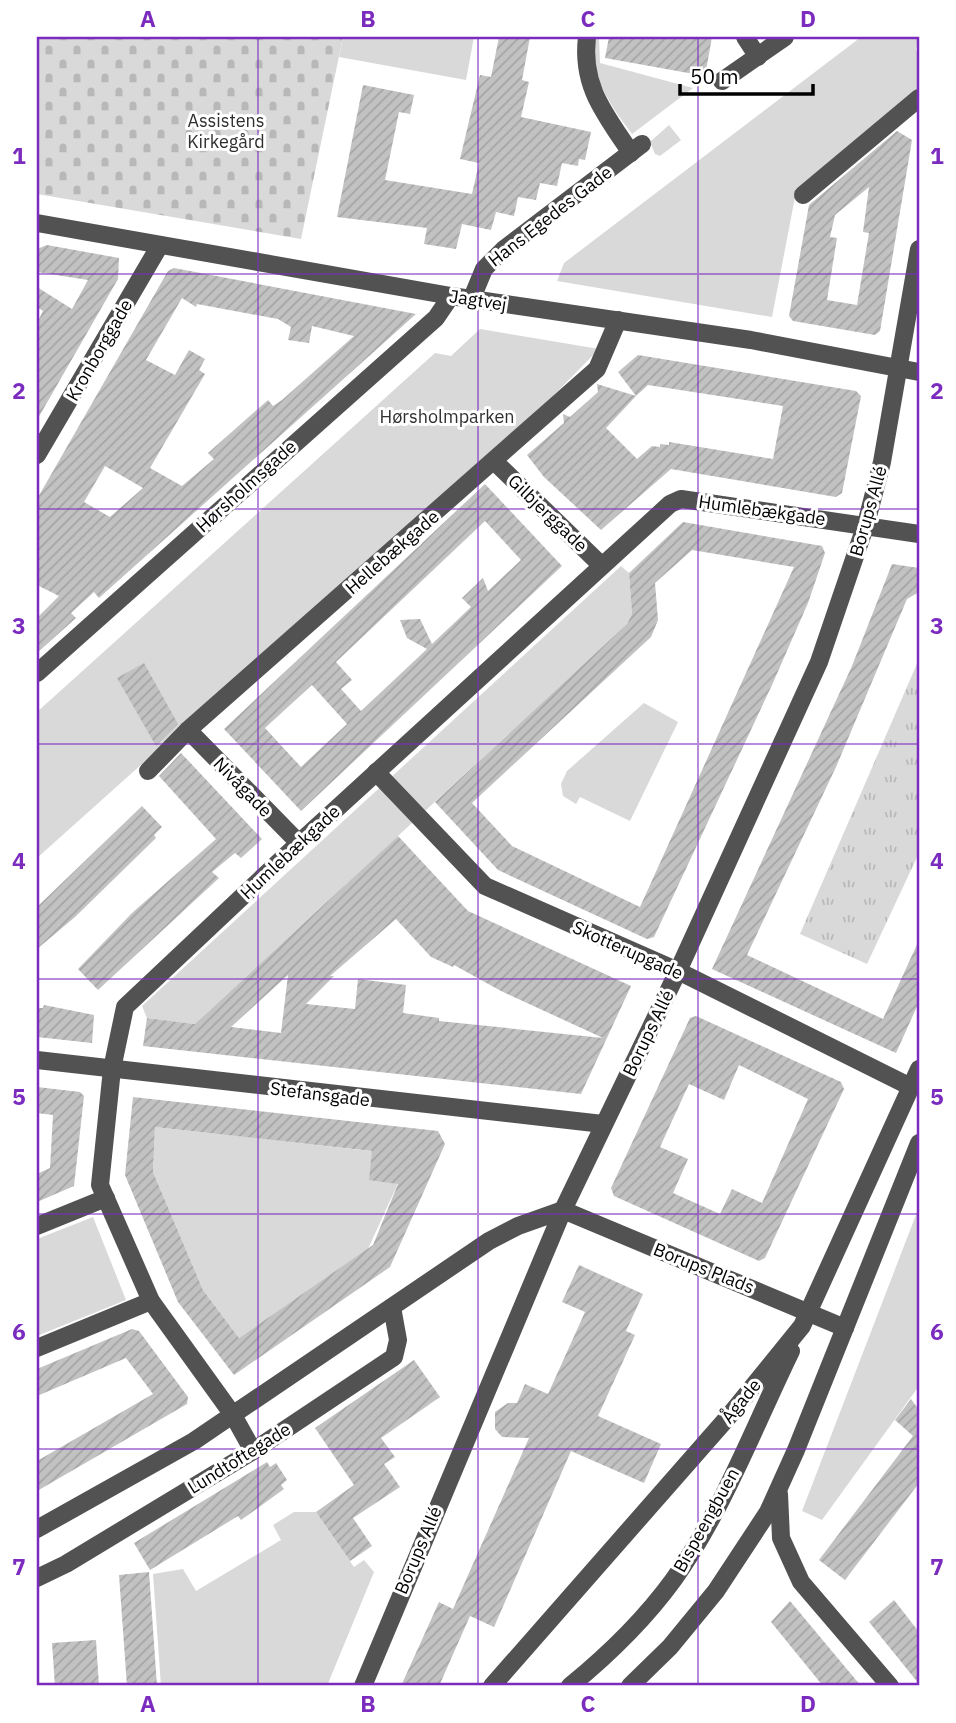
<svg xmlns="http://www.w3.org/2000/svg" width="956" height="1723" font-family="'IBM Plex Sans',sans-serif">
<defs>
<pattern id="grass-tufts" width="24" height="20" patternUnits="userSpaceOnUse" patternTransform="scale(1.75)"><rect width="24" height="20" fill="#d9d9d9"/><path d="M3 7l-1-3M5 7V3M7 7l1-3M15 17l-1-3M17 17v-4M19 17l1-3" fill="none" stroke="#b8b8b8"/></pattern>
<pattern id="cemetery-stones" width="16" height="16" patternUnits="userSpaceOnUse" patternTransform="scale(1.75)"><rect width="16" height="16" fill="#d9d9d9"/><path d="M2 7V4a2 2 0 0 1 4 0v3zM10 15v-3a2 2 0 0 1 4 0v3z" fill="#b8b8b8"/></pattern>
<pattern id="building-hatch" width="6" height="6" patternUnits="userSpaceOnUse" patternTransform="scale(1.75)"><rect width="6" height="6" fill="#c2c2c2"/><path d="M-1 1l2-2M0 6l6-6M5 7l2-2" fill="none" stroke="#a5a5a5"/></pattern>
</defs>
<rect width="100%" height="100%" fill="#fff"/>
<path fill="url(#grass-tufts)" d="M919,659V853L867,964L800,934Z"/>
<path fill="url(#cemetery-stones)" d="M37,37H343L301,239L37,194Z"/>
<g fill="#d9d9d9">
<path d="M343,37H474L466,80L339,57Z"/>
<path d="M594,37H599L600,63L693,88L632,134C609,103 590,77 594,37Z"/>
<path d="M861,37H919L916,50L919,54V90L796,192L772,317L557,281L564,263Z"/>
<path d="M669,125L681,140L660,156L655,154L650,142Z"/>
<path d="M480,329L599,349L557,392L37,858V712L435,353L451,356Z"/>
<path d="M621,566L629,573L632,614L627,624L195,1024L147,1018L142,1006Z"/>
<path d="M644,703L678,722L630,821L580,797L576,804L563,796L561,784L567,771Z"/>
<path d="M155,1127L406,1155L409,1159L368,1249L239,1338L203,1290L153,1172Z"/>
<path d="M919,1207V1386L822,1520L802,1511Z"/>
<path d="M93,1217L126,1300L37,1336V1239Z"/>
<path d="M294,1512H316L354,1567L364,1560L374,1572L327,1686H161L153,1574L183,1569L196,1591L281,1540L273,1525Z"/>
</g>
<g fill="url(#building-hatch)" fill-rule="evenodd">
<path d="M499,37H530L522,80L529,82L521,117L591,132L585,160L579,159L578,166L562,163L557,186L540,183L536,200L518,197L514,216L496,212L491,230L462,224L456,249L424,244L427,228L337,217L363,85L414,95L410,114L399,112L385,180L472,194L479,163L460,159L480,75L491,77Z"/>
<path d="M609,37H712L705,76L605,58Z"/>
<path d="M897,131L912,140L880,331L875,335L793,321L789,316L809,205ZM869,187L863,232L869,233L857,305L827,300L837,238L830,237L835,215Z"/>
<path d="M47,245L119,258L118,279L37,420V323L43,311L37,307V287L72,309L88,280L37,272V249Z"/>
<path d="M174,268L416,314L99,598L94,592L71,613L76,618L37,653V618L59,596L37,585V499L168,271ZM182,298L196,307L197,304L278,319L291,327L288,340L309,343L312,326L354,336L282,400L273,406L268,400L208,453L214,459L182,486L150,468L205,374L199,370L205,359L189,350L175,375L146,360ZM105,466L143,488L110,517L84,502Z"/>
<path d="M638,355L856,391L861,396L842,493L836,497L671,469L601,530L544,477L527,455L564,423L563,414L570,417L598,392L597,384L636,396L606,428L637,459L652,446L660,447V444L669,445V442L773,459L783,406L648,385L636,396L618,372Z"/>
<path d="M485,484L562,566L301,811L224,729ZM485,521L521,560L488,591L483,578L462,598L471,607L432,644L420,619L400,620L407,638L427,649L361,711L341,689L352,680L336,662ZM312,685L347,724L301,767L265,728Z"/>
<path d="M683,522L822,546L825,553L808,603L772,685L654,937L647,939L498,870L435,802L627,624L632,614L629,573ZM692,550L794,567L640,907L512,846L472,803L651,637L658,620L655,583Z"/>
<path d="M892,564L919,568V592L907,599L836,767L747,955L883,1019L919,940V1002L896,1053L712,969L852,666Z"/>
<path d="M144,663L178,724L156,746L117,678Z"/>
<path d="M181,753L262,839L241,858L235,853L212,872L219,878L98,990L78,969L132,913L216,839L159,776Z"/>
<path d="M142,806L162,827L154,835L156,838L75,917L37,949V907Z"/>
<path d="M398,836L468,911L631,986L581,1094L143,1046L147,1018L195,1024ZM396,919L431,957L453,967L454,965L501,991L603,1038L439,1021V1018L403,1013L406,985L358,979L355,1009L306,1004L334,976H330ZM288,975L281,1033L231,1027Z"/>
<path d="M44,1005L94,1015L92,1043L37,1037V1008H43Z"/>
<path d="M696,1016L841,1082L844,1089L765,1258L759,1261L614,1196L611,1188L690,1018ZM739,1065L808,1099L762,1203L732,1189L720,1214L673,1193L688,1159L660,1147L689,1084L724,1100Z"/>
<path d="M37,1087L80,1092L84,1096L74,1186L37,1202V1174L50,1168L53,1115L37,1113Z"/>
<path d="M133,1097L438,1131L445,1144L390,1267L234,1375L178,1302L125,1175ZM155,1127L372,1151L369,1180L398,1184L373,1245L239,1338L203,1290L153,1172Z"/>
<path d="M579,1265L643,1294L626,1331L635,1335L598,1416L661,1444L644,1483L571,1451L494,1627L470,1616L439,1686H401L439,1602L453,1609L529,1438L502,1437L495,1429V1412L508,1403H517L525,1384L548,1394L585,1312L562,1302Z"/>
<path d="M132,1329L139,1331L188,1397L187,1404L37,1491V1461L153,1394L126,1358L37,1396V1369Z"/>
<path d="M414,1360L440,1397L381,1438L395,1457L384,1464L400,1487L353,1518L372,1546L350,1561L316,1512L354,1485L315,1428Z"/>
<path d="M911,1399L919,1410V1483L845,1580L819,1560L913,1436L895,1420Z"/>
<path d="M267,1462L270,1467L276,1463L287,1480L281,1485L284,1489L241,1520L238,1516L150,1570L134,1543Z"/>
<path d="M149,1572L157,1686H127L119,1575Z"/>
<path d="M894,1600L919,1632V1684L869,1622Z"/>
<path d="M790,1601L861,1686H823L771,1622Z"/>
<path d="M96,1640L99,1686H55L52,1643Z"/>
</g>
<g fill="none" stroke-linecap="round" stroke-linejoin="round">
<g stroke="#525252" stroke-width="18">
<path d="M587,37C581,86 605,114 631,153"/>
<path d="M745,37L758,57"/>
<path d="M722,81L785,37"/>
<path d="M803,195L919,98"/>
<path d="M37,223L451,296L751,340L919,372"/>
<path d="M472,298L484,269L503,250L642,144"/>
<path d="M37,455L160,245"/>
<path d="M495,462L600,564"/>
<path d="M37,673L436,318L451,296"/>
<path d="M188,730L299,843"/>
<path d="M148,771L188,730L597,369L618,320"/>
<path d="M376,772L485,886L678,971L911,1087"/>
<path d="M37,1060L603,1124"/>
<path d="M563,1210L845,1328"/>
<path d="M37,1226L106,1198"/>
<path d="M37,1348L151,1301"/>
<path d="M253,1451L233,1415L151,1301L100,1185L112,1069L125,1007L299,843L670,504L681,499L919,534"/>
<path d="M779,1494L781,1538L801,1582L890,1686"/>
<path d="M37,1529L194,1441L489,1241L518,1226L563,1210"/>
<path d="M37,1578L66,1564L253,1451L394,1357L398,1340L392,1307"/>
<path d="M363,1686L563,1210L678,971L819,662L866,524L882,462L919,249"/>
<path d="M492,1686L729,1416L802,1326L919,1069"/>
<path d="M570,1686C608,1655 645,1619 674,1579C723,1510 754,1427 791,1351"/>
<path d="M630,1686L670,1647L716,1591L768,1512L796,1450L919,1143"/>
</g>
</g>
<path fill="none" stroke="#7b2cbf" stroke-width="2" stroke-opacity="0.55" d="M258,37V1686M478,37V1686M698,37V1686M37,274H919M37,509H919M37,744H919M37,979H919M37,1214H919M37,1449H919"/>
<g text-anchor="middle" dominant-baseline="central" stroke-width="6" stroke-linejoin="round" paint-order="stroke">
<g font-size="18" fill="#303030" stroke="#fff">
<text x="226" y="120">Assistens<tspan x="226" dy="21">Kirkegård</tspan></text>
<text x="447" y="416">Hørsholmparken</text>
</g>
<g font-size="18" fill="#000" stroke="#fff">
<text transform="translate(550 216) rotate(-38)">Hans Egedes Gade</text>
<text transform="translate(478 300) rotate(9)">Jagtvej</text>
<text transform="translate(99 350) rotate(-60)">Kronborggade</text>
<text transform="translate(246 486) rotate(-42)">Hørsholmsgade</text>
<text transform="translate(762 510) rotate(8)">Humlebækgade</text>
<text transform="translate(868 511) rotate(-74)">Borups Allé</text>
<text transform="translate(548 513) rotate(44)">Gilbjerggade</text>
<text transform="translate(392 552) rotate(-41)">Hellebækgade</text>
<text transform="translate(243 787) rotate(46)">Nivågade</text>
<text transform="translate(290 852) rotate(-43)">Humlebækgade</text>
<text transform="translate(628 950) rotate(24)">Skotterupgade</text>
<text transform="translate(648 1033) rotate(-64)">Borups Allé</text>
<text transform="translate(320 1094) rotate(7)">Stefansgade</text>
<text transform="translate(704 1268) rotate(22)">Borups Plads</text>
<text transform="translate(741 1401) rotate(-51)">Ågade</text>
<text transform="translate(239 1458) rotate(-32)">Lundtoftegade</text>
<text transform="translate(706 1520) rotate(-61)">Bispeengbuen</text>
<text transform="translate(418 1550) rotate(-67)">Borups Allé</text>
</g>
</g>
<rect width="956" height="1723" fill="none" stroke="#ffffff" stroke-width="77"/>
<path d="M680 84v10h133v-10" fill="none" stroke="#000000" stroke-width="3.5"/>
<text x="690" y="84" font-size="21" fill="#000000" stroke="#ffffff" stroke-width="5" paint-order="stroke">50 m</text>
<rect x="38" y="38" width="880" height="1646" fill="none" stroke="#7b2cbf" stroke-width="2.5"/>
<g font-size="23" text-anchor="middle" font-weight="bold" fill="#7b2cbf">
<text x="148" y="27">A</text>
<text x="368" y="27">B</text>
<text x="588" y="27">C</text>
<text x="808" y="27">D</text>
<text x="19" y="164">1</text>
<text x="937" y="164">1</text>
<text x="19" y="399">2</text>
<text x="937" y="399">2</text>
<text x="19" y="634">3</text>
<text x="937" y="634">3</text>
<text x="19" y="869">4</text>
<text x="937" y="869">4</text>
<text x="19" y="1105">5</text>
<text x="937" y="1105">5</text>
<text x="19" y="1340">6</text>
<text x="937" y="1340">6</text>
<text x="19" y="1575">7</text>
<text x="937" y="1575">7</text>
<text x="148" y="1712">A</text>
<text x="368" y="1712">B</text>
<text x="588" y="1712">C</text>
<text x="808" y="1712">D</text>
</g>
</svg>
